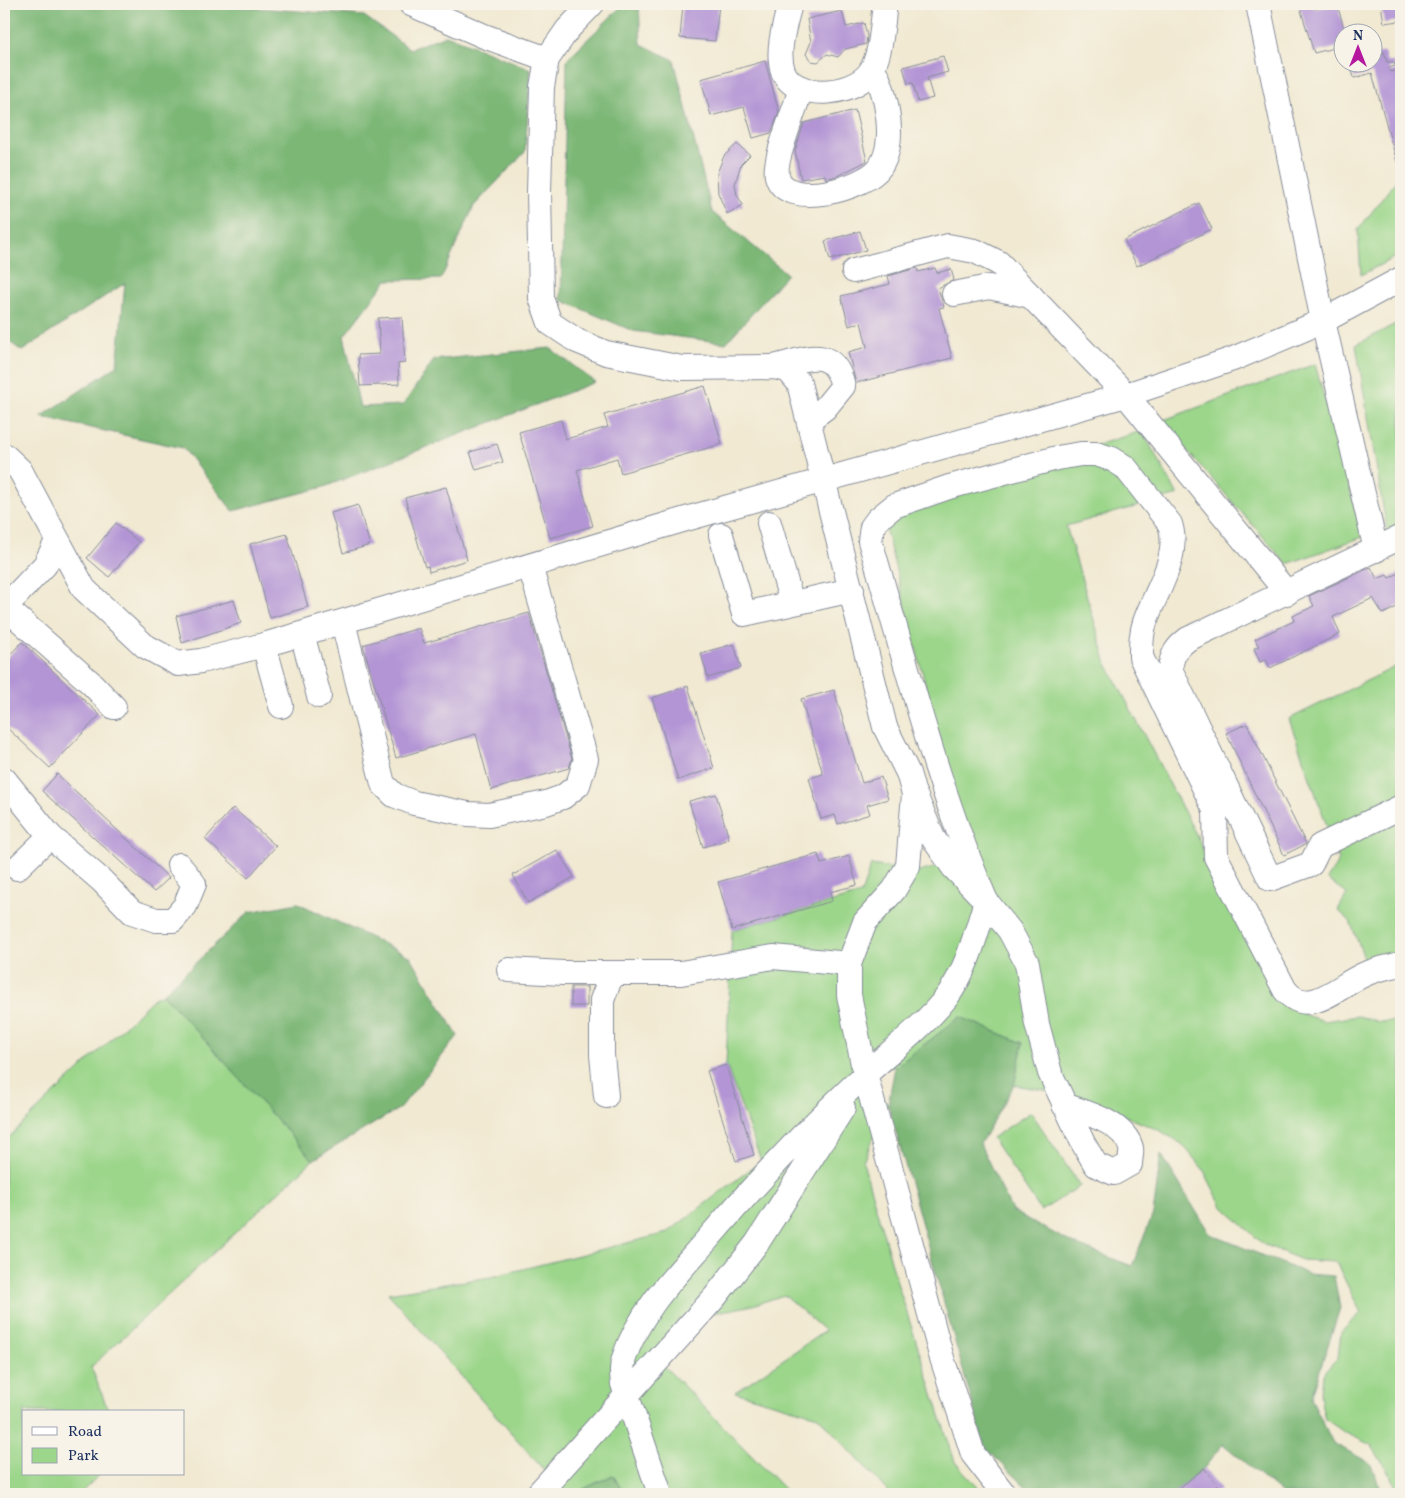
<svg xmlns="http://www.w3.org/2000/svg" width="1405" height="1498" font-family="Vollkorn,serif">
<rect width="100%" height="100%" fill="#f7f3e8"/>
<filter id="ink" filterUnits="userSpaceOnUse"><feTurbulence type="fractalNoise" baseFrequency=".02" numOctaves="2"/><feDisplacementMap in="SourceGraphic" scale="10" xChannelSelector="R" yChannelSelector="G"/><feConvolveMatrix kernelMatrix="1 2 1 2 8 2 1 2 1" color-interpolation-filters="sRGB"/></filter>
<filter id="wash" filterUnits="userSpaceOnUse"><feTurbulence type="fractalNoise" baseFrequency=".0096" numOctaves="4" result="noise"/><feDisplacementMap in="SourceGraphic" scale="20" xChannelSelector="R" yChannelSelector="G"/><feGaussianBlur stdDeviation="1.12" result="paint"/><feColorMatrix in="noise" values="0 0 0 0 0 0 0 0 0 0 0 0 0 0 0 0 0 1.4 0 .05"/><feComposite in="paint" operator="in"/></filter>
<g filter="url(#wash)">
<rect width="100%" height="100%" fill="#f1e9d2"/>
<g fill="#9bd68a" stroke="#5b8274">
<path d="M1401,174V254L1361,275L1358,230Z"/>
<path d="M1401,321V525L1387,531L1356,345Z"/>
<path d="M1315,364L1363,537L1287,564L1161,421Z"/>
<path d="M1142,431L1178,495L1066,526L1107,664L1284,1003L1305,1015L1324,1021L1358,1016L1379,1022L1400,1021L1401,1019V1494H1399L1391,1476L1371,1445L1344,1432L1325,1419C1318,1392 1316,1377 1338,1358L1341,1332L1361,1313L1336,1262L1302,1260L1263,1244L1222,1206L1203,1169L1182,1144L1161,1131L1074,1095L1014,1085L1023,1043L960,1017L895,1067L856,1071L888,1104L863,1162L897,1282L955,1462L984,1494H890L818,1416L735,1392L825,1331L784,1295L753,1305L679,1320L664,1366L789,1494H624L613,1475L573,1494H565L388,1293L491,1277L667,1233L761,1161L726,1065L732,930L861,894L871,865L919,872L970,858L881,512Z"/>
<path d="M1401,664V983L1397,979L1378,972L1364,958L1350,921L1338,910L1347,894L1327,879L1339,860L1289,719Z"/>
<path d="M163,994L313,1160L91,1367L109,1412H24V1474H100L80,1494H4V1142L154,998Z"/>
<path d="M1031,1112L1080,1186L1041,1211L992,1138Z"/>
</g>
<g fill="#7cb776" stroke="#4c736a">
<path d="M4,4H203L364,16L410,49L446,35L531,69L525,152L474,206L441,279L387,280L344,336L360,407L403,405L434,360L550,348L595,382L324,487L233,511L183,448L41,417L117,366L125,283L22,351L4,338Z"/>
<path d="M624,4H639L641,44L674,60L712,212L787,274L726,343L633,331L561,300L567,59Z"/>
<path d="M298,903L411,957L458,1036L400,1108L313,1160L163,994L249,912Z"/>
<path d="M960,1017L1023,1043L1014,1085L980,1144L1012,1211L1074,1244L1132,1266L1153,1214L1161,1154L1210,1234L1308,1274L1334,1276L1340,1308L1311,1398L1333,1443L1370,1463L1383,1494H1282L1223,1444L1204,1468L1172,1494H1034L985,1448L888,1104L895,1067Z"/>
<path d="M613,1475L624,1494H573Z"/>
</g>
<g id="blocks">
<g fill="#b395d5">
<path d="M683,4H719L715,41L680,38Z"/>
<path d="M1299,4H1313L1315,9L1337,4L1345,32H1342V46L1314,53Z"/>
<path d="M1381,4H1397L1400,21L1384,23Z"/>
<path d="M842,11L846,27L864,23L867,36L866,44L845,49L838,57L827,54L818,62L811,61L806,54L811,42L807,19Z"/>
<path d="M1384,52L1387,62H1394L1395,66L1389,68L1390,72L1401,69V161L1397,162L1372,73L1354,78L1350,62H1372V55Z"/>
<path d="M943,56L948,72L927,78L933,98L918,102L913,83L908,84L903,67Z"/>
<path d="M765,61L779,112L771,133L753,138L744,107L711,116L701,79Z"/>
<path d="M855,110L867,161L839,175L826,179L825,175L801,179L795,151L804,123Z"/>
<path d="M737,144L750,155L741,164L735,184L737,195L743,205L727,214L718,193L717,173L724,156Z"/>
<path d="M1199,203L1212,229L1137,266L1124,240Z"/>
<path d="M860,231L866,250L830,260L825,241Z"/>
<path d="M917,268L918,272L935,268L937,273L951,269L954,280L938,288L944,307L939,308L952,358L856,383L848,352L867,347L861,322L849,326L841,296L890,284L888,276Z"/>
<path d="M402,317L405,363L398,364L399,384L360,386L358,355L380,354L378,318Z"/>
<path d="M705,386L722,444L621,473L617,458L577,470L593,526L550,538L519,432L561,420L566,439L608,427L604,415Z"/>
<path d="M497,444L503,462L476,470L470,452Z"/>
<path d="M446,487L467,560L429,572L428,566L425,567L405,498Z"/>
<path d="M358,505L370,545L343,553L331,513Z"/>
<path d="M116,523L139,542L109,577L87,558Z"/>
<path d="M287,534L308,607L270,618L250,544Z"/>
<path d="M1371,567L1377,579L1387,575L1389,578L1401,572V605L1383,614L1373,598L1333,617L1340,634L1270,668L1266,660L1260,662L1254,648L1259,647L1255,639L1294,621L1293,616L1314,606L1309,596Z"/>
<path d="M234,600L241,623L182,643L176,616Z"/>
<path d="M529,613L572,759L569,768L491,790L476,734L396,758L363,645L419,628L424,643Z"/>
<path d="M22,642L100,715L50,768L4,725V661Z"/>
<path d="M734,644L741,668L708,678L701,653Z"/>
<path d="M688,686L714,768L678,780L652,698Z"/>
<path d="M834,690L862,783L881,777L888,799L867,805L870,814L838,824L835,815L821,819L809,778L823,774L801,699Z"/>
<path d="M1247,724L1306,844L1284,855L1226,733Z"/>
<path d="M57,774L169,878L154,892L42,791Z"/>
<path d="M716,794L729,839L703,847L689,801Z"/>
<path d="M233,808L276,846L248,878L205,839Z"/>
<path d="M557,850L574,877L528,903L513,875Z"/>
<path d="M818,854L821,864L849,856L857,885L830,892L832,901L732,930L718,882Z"/>
<rect x="571" y="987" width="16" height="19"/>
<path d="M726,1065L754,1155L736,1161L707,1071Z"/>
<path d="M1204,1468L1221,1489L1214,1494H1172Z"/>
</g>
</g>
</g>
<g filter="url(#ink)">
<use href="#blocks" fill-opacity="0" stroke="#868c98" stroke-width="1"/>
<g fill="none" stroke-linecap="round" stroke-linejoin="round">
<g stroke="#868c98" stroke-width="26">
<g id="minor">
<path d="M411,4L484,36L547,59"/>
<path d="M592,4L568,29L547,59L542,87L539,191L541,298L550,323L577,341L606,353L682,368L774,367L788,370L799,383L885,727L908,773L914,794L908,866L894,890L865,922L849,964V995L865,1074L941,1355L973,1454L1004,1494"/>
<path d="M790,4C785,23 776,52 783,71C795,103 861,95 873,67C882,49 882,24 885,4"/>
<path d="M1258,4L1323,321L1376,550"/>
<path d="M801,88C796,108 773,160 777,176C786,211 866,188 880,167C897,142 887,93 873,68"/>
<path d="M854,271L948,246L975,251L999,263L1126,395L1287,593"/>
<path d="M954,294L989,287L1031,296"/>
<path d="M774,367C806,359 833,344 843,386L825,408L809,420"/>
<path d="M4,455L20,470L84,589L145,646L178,664L201,661L264,645L686,519L1126,395L1233,359L1323,321L1401,279"/>
<path d="M769,523L792,603"/>
<path d="M721,535L744,614L852,590"/>
<path d="M1401,537L1188,639C1176,648 1172,655 1170,669L1270,879L1311,864L1320,846L1401,807"/>
<path d="M5,607L91,683L114,707"/>
<path d="M4,608L45,565L57,541"/>
<path d="M343,622L383,784L394,795L414,803L468,814L489,815L546,803L563,797L578,785L586,759L530,566"/>
<path d="M302,634L319,696"/>
<path d="M264,645L281,706"/>
<path d="M4,779L50,836L102,881L132,912L156,920H173L185,906L194,884L179,865"/>
<path d="M915,795L933,838L954,868L986,901L1010,931L1027,963L1037,1024L1050,1073L1083,1143L1096,1165L1114,1173L1130,1164C1130,1159 1132,1153 1131,1148C1124,1122 1086,1113 1064,1105"/>
<path d="M17,868L50,836"/>
<path d="M509,970L563,973H681L773,957L849,964"/>
<path d="M606,1096L602,1055V1000L612,974"/>
<path d="M538,1494L715,1297L757,1243L843,1108"/>
<path d="M660,1494L623,1384C622,1374 621,1367 624,1358C639,1312 675,1276 706,1241C757,1182 809,1126 866,1074C893,1049 923,1027 946,998C967,971 976,933 986,901C936,785 906,661 870,541L872,527L878,519L894,506L949,487L1057,458L1081,454H1096L1112,459L1125,467L1170,524C1181,557 1155,592 1145,622C1141,633 1141,645 1141,657L1215,810L1216,857L1285,990C1308,1019 1338,986 1363,975C1375,969 1389,967 1401,964"/>
</g>
</g>
<use href="#minor" stroke="#fff" stroke-width="24"/>
</g>
</g>
<rect width="1405" height="1498" fill="none" stroke="#f7f3e8" stroke-width="20"/>
<rect x="22" y="1410" width="162" height="65" fill="#f7f3e8" stroke="#9fa5b1"/>
<rect x="32" y="1427" width="25" height="8" fill="#ffffff" stroke="#9fa5b1"/>
<text x="68" y="1436" font-size="15" fill="#1b2f5e">Road</text>
<rect x="32" y="1448" width="25" height="15" fill="#9bd68a" stroke="#9fa5b1"/>
<text x="68" y="1460" font-size="15" fill="#1b2f5e">Park</text>
<g transform="translate(1358 48)"><circle r="24" fill="#f7f3e8" stroke="#9fa5b1"/>
<path d="M0-4L9 19L0 12L-9 19Z" fill="#b5179e"/>
<text y="-8" font-size="14" font-weight="bold" text-anchor="middle" fill="#1b2f5e">N</text>
</g>
</svg>
